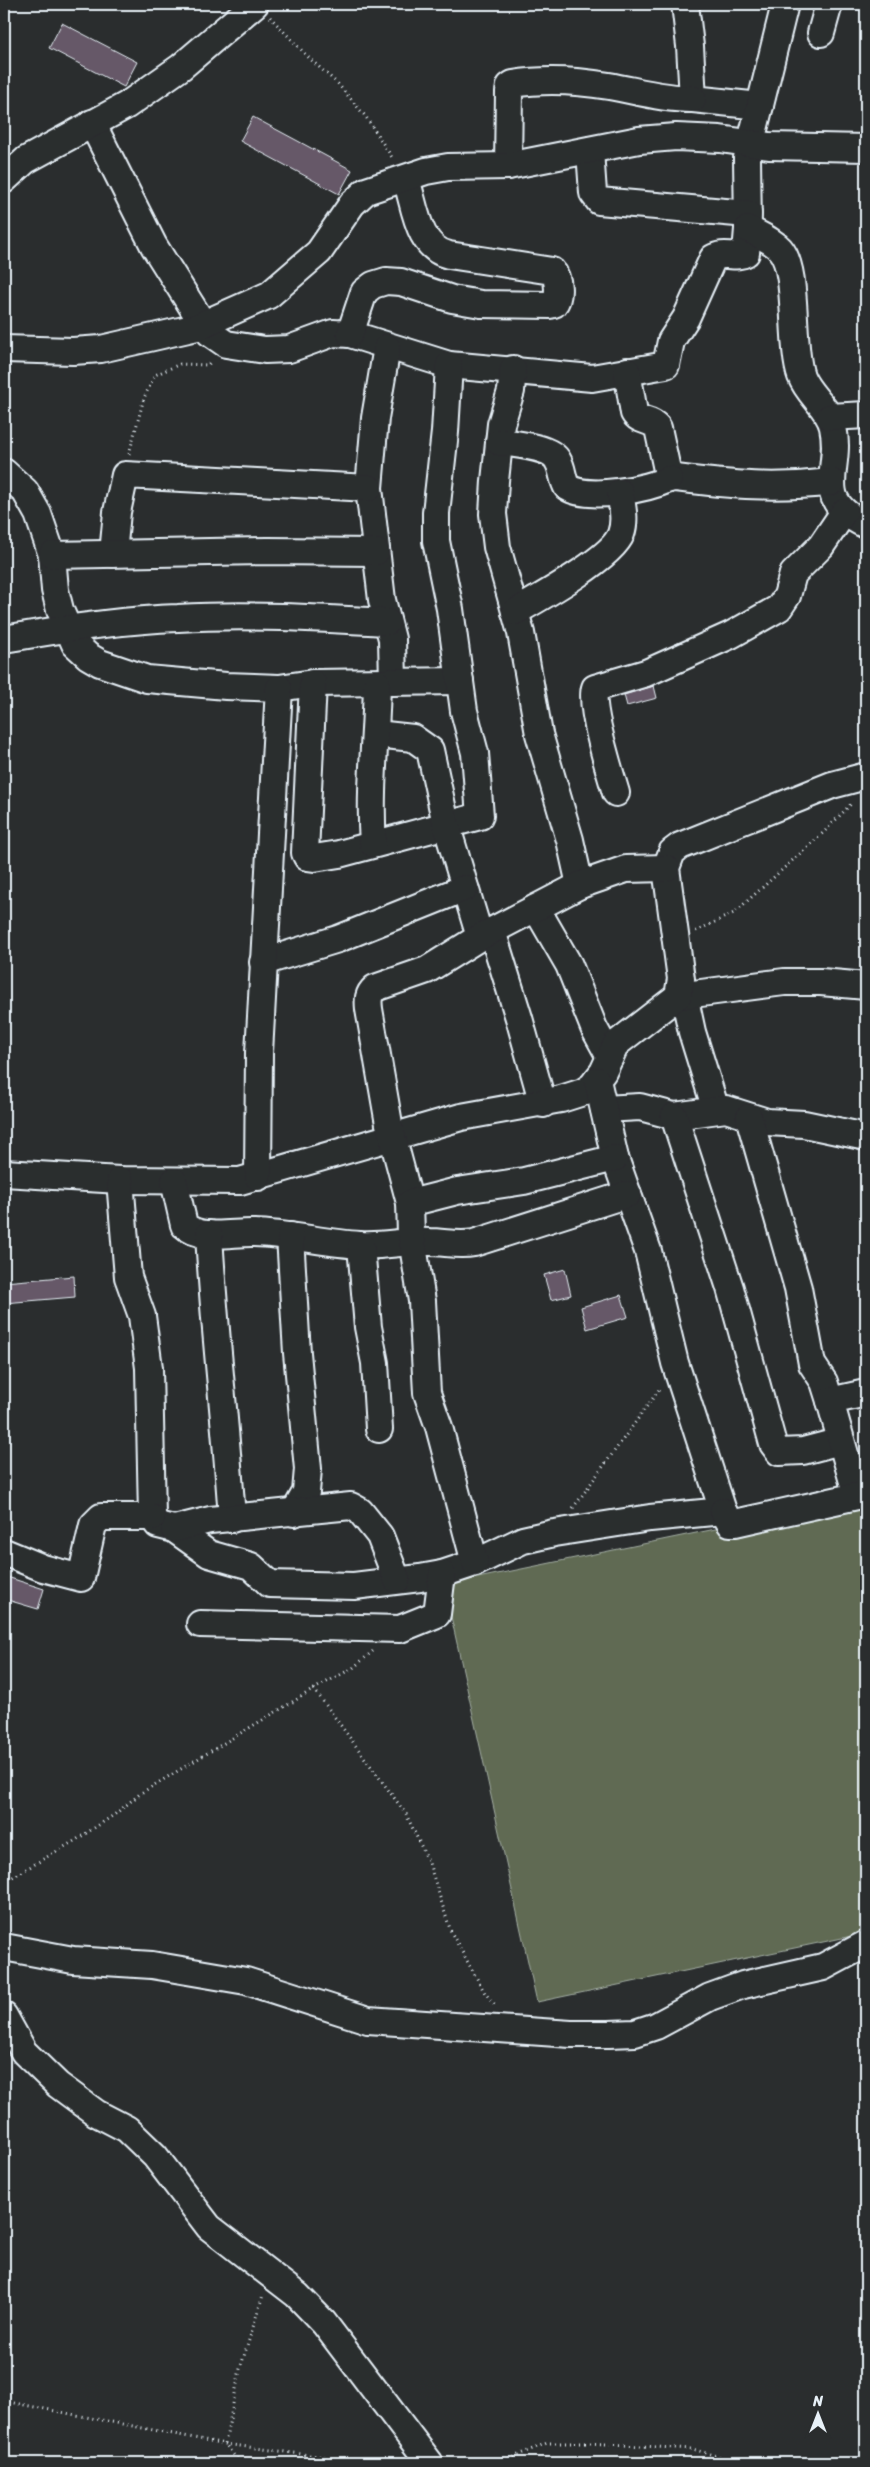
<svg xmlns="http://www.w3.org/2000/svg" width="870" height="2467" font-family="Sriracha,sans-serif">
<rect width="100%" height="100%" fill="#2a2d2e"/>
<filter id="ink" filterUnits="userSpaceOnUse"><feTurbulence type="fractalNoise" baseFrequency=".02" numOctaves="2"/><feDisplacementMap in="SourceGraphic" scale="10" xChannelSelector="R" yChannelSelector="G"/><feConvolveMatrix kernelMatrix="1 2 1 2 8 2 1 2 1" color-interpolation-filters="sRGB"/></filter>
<g filter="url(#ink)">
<path fill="#606b52" stroke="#a4aea5" d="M866,1498V1933L537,2002L444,1585Z"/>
<g fill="#665967" stroke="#e8f1f8">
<path d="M62,23L137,62L124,87L49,48Z"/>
<path d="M253,117L352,170L339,194L240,141Z"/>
<path d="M654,686L657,698L627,706L624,695Z"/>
<path d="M565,1269L571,1295L551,1300L544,1275Z"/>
<path d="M74,1276L75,1297L4,1303V1282Z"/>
<path d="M621,1295L628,1317L587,1329L581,1307Z"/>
<path d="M4,1576L44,1589L38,1609L4,1599Z"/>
</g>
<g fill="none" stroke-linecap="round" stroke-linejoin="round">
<g stroke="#e8f1f8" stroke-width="30">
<g id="minor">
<path d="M685,4L690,46L693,99L760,106"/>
<path d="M821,33L829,4"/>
<path d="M92,123L154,246L203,324L210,333L226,344L265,350L289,349L333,333L350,334L449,365L592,378L666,365L671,341L686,318L713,258C724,251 736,259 746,253L748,229L747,158L785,4"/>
<path d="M590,151L593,193L599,201L748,214"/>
<path d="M508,166L509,92L510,86L513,84C543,79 579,81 609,86C637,91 664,99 693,99"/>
<path d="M4,180L26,160L127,105L181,67L255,4"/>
<path d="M748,229C759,235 772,240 780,249C799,270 790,345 801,376C808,395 829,408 833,427C843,471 809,498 866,525"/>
<path d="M350,334L364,292L373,285L386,281L401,282L452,299L481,304L550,305L554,304C560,297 559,278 552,271L449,255C417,248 415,205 406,179"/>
<path d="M387,347L375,418L369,488L382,600L392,639L393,682"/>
<path d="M4,349L73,351L101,349L197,327L269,295L319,252L352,204L366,191L426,171L448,167L508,166L639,140L676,137L720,139L769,146L866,148"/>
<path d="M513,369L511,391L501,424L495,481L493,514L497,547L521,633L539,734L570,840L580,885"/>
<path d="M627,371L634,413C639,422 652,419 658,428L669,479L676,478C732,485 775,489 832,482"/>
<path d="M830,417L866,415"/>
<path d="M499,442C514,444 552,447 558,461C563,469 562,479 567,487C588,501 647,489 669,479"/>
<path d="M4,472L25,491L38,514L52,555L55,590L60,610L75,644L88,656L100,663L147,679L226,686L279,688L313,683L460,681"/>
<path d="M113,554L117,512L125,475L369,488"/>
<path d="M52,555L268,551L376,552"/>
<path d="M515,612C538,599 613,557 621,534C626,520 622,506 620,492"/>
<path d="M4,639C61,629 119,620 178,618C248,614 317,618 387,622"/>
<path d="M313,683L305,853L307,857L314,858L339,854L480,816L475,753L464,711L450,609L436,541V513L445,432L449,365"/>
<path d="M376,734L413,738L430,750L446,824L480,937"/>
<path d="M616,793C610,773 589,705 595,688L646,673L731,635L779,608L787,596L793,574L821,546L844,512"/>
<path d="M373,844C369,790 376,737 377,683"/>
<path d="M536,908L569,965L594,1028L610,1057"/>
<path d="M492,931L519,1018L543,1104"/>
<path d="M263,962L338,939L465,888"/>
<path d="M684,995L692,1032L716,1110"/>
<path d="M678,996L784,982H821L866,986"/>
<path d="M604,1109L640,1107L674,1116L726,1109L767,1122L804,1124L866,1137"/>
<path d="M674,1116L730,1288L773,1444L779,1452L803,1451L841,1441"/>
<path d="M749,1117L798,1288L812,1364L824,1382L830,1401"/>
<path d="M4,1173L120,1180L240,1181L461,1117L561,1099L583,1092L592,1086L603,1072L616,1044L678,996L681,979L666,868L672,852L680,846L832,785L866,776"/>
<path d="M258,1177L259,1053L279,688"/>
<path d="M120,1180L128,1277L142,1316L149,1368L152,1517L158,1525L174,1529L209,1554L251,1566L270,1584L354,1586L420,1578L442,1574L475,1563L523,1540L554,1533L650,1518L723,1511L675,1363L648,1251L615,1158L597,1080"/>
<path d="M174,1181L184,1225C201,1241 233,1232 254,1233C290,1234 325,1243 360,1245C383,1247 406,1240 429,1242C445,1242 458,1246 474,1243L628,1194"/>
<path d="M410,1203L389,1124L369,1009C368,1000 368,994 375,988L427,970L480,937L580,885L626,869L666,868"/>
<path d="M209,1234C214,1329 226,1424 232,1519"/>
<path d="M290,1236L297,1353L308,1469L306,1492L294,1513"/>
<path d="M361,1246L368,1327L375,1363L379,1429"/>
<path d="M857,1496L830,1401L866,1393"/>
<path d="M723,1511L730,1523H735L866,1494"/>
<path d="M174,1529L210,1520L351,1506L360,1511L380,1536L397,1580"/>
<path d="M4,1552L43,1568L81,1578L93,1525L101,1517H152"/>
<path d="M475,1563L439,1427L427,1393L422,1301L411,1234L410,1203L457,1191L524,1181L615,1158"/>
<path d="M200,1624L400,1629L437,1614L442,1574"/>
<path d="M4,1947L73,1960L152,1965L246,1981L368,2020L571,2034H609L635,2033L656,2026L710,1997L743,1985L823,1967L866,1944"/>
<path d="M4,2016L24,2052L58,2085L96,2113L127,2129L155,2156L209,2227L297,2295L324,2323L430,2463"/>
</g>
</g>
<g stroke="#e8f1f8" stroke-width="3" stroke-dasharray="1 4" stroke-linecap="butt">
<path d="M270,17L309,58L338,84L366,117L393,159"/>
<path d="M129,454L144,398L155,375L180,364L208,365L211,361"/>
<path d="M696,931L734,913L823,833L852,803"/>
<path d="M573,1508L661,1387"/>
<path d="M314,1689L406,1814L429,1863L451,1932L485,1993L496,2006"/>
<path d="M4,1882L76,1840L114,1815L141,1793L314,1689L353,1668L373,1651"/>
<path d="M4,2401L225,2444L371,2463"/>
<path d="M240,2463L225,2444L240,2369L263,2295"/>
<path d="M499,2463L547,2443H589L692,2449L741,2463"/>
<path d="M812,2463L841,2461L861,2463"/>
</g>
<use href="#minor" stroke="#2a2d2e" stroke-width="26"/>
</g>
</g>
<rect width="870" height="2467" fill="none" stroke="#2a2d2e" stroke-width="20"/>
<rect x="10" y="10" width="850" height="2447" fill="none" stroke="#e8f1f8" stroke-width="2" filter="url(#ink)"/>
<g transform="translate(818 2414)" stroke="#2a2d2e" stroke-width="4" paint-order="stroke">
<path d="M0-4L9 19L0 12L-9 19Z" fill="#e8f1f8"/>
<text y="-8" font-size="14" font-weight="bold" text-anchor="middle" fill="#e8f1f8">N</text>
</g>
</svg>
